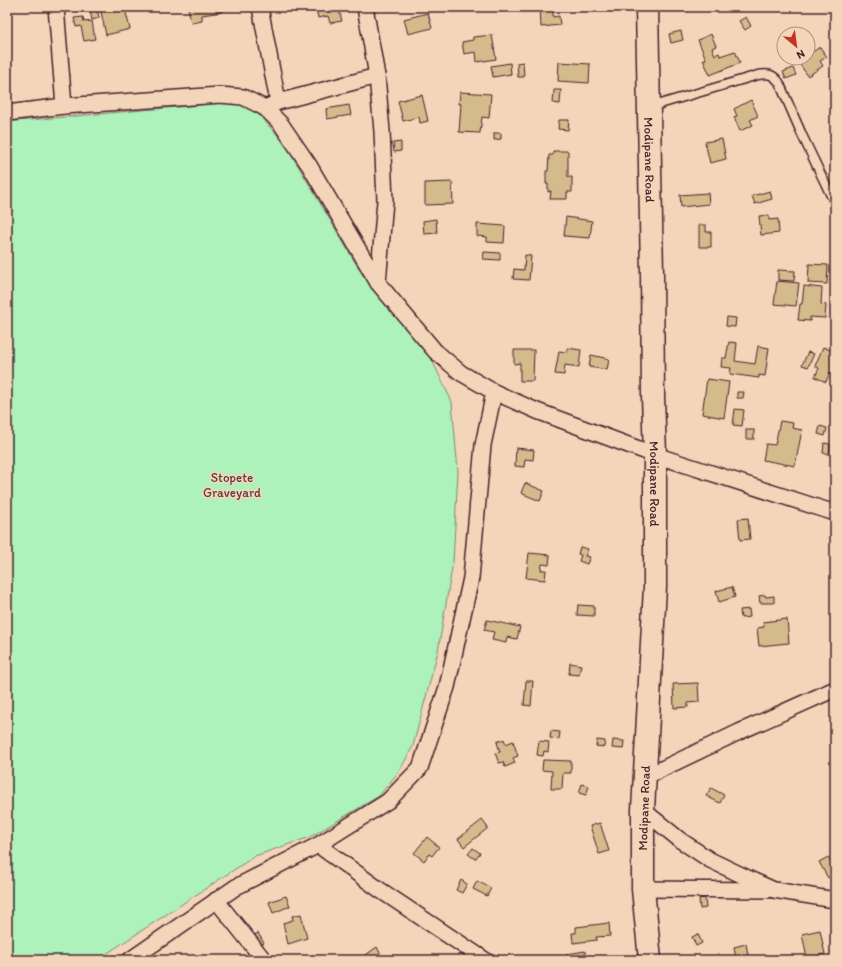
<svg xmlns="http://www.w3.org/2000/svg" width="842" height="967" font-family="Itim,sans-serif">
<rect width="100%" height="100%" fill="#f3d6b9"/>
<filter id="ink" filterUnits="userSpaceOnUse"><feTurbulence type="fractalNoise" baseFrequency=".025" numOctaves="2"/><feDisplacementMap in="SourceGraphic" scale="8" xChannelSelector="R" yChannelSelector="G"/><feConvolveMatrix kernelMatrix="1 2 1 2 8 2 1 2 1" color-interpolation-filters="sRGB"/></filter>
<g filter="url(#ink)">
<path fill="#adf1bb" stroke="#7c8873" d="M235,102L254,110L284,142L362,274L430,356L452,402L458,472L453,562L438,651L413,746L400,770L379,796L310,837L255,856L97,960H7V122Z"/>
<g fill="#d4bb8c" stroke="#4a1f2b">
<path d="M100,7H119L120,10L125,9L130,29L106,35Z"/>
<path d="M188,7H221L222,12L202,15V21L191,23Z"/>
<path d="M323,7H338L342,21L330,23L328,16L318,18L316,9Z"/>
<path d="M540,7H553V17L559,16L560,25L541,27Z"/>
<path d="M97,9L99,18L92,20L90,10Z"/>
<path d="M428,13L432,28L408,34L404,19Z"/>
<path d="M83,17L84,22L92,21L95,39L84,41L81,26L76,27L74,18Z"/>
<path d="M746,17L751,26L745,30L739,21Z"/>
<path d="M681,31L683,40L671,43L669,34Z"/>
<path d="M711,34L716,46L712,48L715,55L719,53L720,56L735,51L740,63L710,75L703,60L706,59L698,40Z"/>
<path d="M492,35L496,59L477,62L476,52L464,54L462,42L473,40V37Z"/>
<path d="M820,47L827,57L820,61L823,66L808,76L798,62L803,58H808V55Z"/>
<path d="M523,62L524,77H518L517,63Z"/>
<path d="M559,62L590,64L589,83L558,81Z"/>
<path d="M510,63L511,74L493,77L491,66Z"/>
<path d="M793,68L796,75L786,79L783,72Z"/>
<path d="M554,90H561L560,104L553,103Z"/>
<path d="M460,92L491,94L489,118L482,117L480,133L459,132L461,104H459Z"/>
<path d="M422,95L428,121L420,123L419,117L403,121L398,101Z"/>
<path d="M751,100L758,116L750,120L753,125L740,131L734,117L737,116L734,109Z"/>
<path d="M349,105L351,115L327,119L326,109Z"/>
<path d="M559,120H569L568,130L558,129Z"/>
<path d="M494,133H501V139L494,140Z"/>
<path d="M722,139L726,159L710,163L705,142Z"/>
<path d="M401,142V151L394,152L393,143Z"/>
<path d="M553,151H568V177H572V192H567V199H550L551,191L548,192V184H546V171H548L549,155H553Z"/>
<path d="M452,182L453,204L425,205V183Z"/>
<path d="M770,191L772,199L755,204L752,196Z"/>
<path d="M708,193L709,204L681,207L680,195Z"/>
<path d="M769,215V220L778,219L779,233L761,235L759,216Z"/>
<path d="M566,217L592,221L590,238L564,236Z"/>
<path d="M436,219L437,233L424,234L423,221Z"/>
<path d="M477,224L505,226L504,243L487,242V237L477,236Z"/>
<path d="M699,225H706V232H711V247H699Z"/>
<path d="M484,252L500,253V260L483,259Z"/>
<path d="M525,255L531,256L529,280L513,279L514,269L524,270Z"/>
<path d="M809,264L828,265L827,284L808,283Z"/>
<path d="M778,270L795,271L794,281L778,280Z"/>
<path d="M777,281L799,283L796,306L774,304Z"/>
<path d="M804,286L822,288L821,304L826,305L825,318L810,317V321L798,320L800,304H802Z"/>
<path d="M727,317L736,318L735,327L726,326Z"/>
<path d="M729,342L737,343L735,361L755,364L758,346L769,348L765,376L759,375V378L730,374L731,368L721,367L722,358H726Z"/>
<path d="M823,347L835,352L833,361L835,362V365L832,373L830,372L826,382L815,377L819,368L815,366Z"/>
<path d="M567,348L581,350L579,367L565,365L564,375L555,374L559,351L567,352Z"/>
<path d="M514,350H534L533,381H520V363L514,364Z"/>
<path d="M808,352L814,354L808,367L802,365Z"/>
<path d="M591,355L609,359L607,370L589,367Z"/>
<path d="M707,379L729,382L724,418L702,414Z"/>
<path d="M737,392H744L743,398H737Z"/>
<path d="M735,409L744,410L742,426L733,425Z"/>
<path d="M780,421L793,423L792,428L802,430L795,466L763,460L766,444L775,445Z"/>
<path d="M820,426L827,428L825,436L818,434Z"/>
<rect x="746" y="430" width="8" height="9"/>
<path d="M824,443L830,444L829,454L823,453Z"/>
<path d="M516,448L534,450L533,460L525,459L524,467L515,466Z"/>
<path d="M525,483L544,491L540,501L521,493Z"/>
<path d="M748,518L750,539L740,540L738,519Z"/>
<path d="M580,547L588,549L585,556L590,557L587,564L579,561L581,555L578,554Z"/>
<path d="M529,553L550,555L549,565L542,564L541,570H546L545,580L526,578Z"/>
<path d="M732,587L735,597L719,602L716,591Z"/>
<path d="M765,595L766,597L774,596V603H760L759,596Z"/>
<path d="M578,605L594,606V616L577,615Z"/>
<path d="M749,609L750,617L741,618L740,610Z"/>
<path d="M787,619L789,643L759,646L757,628L764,627L763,622Z"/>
<path d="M487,620L520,627L517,639L507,637L506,643L492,640L494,632L484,630Z"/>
<path d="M570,663L581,665L579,675L569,674Z"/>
<path d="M526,681H533L531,706L524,705Z"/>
<path d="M698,683L699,702L688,703V707L674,708L673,684Z"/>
<path d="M551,731L560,732L559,739L550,738Z"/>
<path d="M504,739L506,744L513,741L518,756L513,758L515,763L505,767L503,762L499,763L495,753L500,752L497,742Z"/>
<path d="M597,740L605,741L604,747L596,746Z"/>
<path d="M613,740L624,741L623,749L612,748Z"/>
<path d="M539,741L549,742L548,752L544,751L543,756L537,755Z"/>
<path d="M543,760L571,761V773H563L562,789H551L552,771L542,770Z"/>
<path d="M582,784L589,786L586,795L579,793Z"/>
<path d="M711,788L724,795L720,803L706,796Z"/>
<path d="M482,820L488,828L464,847L458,839Z"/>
<path d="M600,823L609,851L599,854L590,826Z"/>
<path d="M427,837L439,847L432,856L429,854L424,861L414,853Z"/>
<path d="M473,848L480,853L475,859L468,854Z"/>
<path d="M828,857L835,871V874L828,878L819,862Z"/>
<path d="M461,880L467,884L462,893L456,890Z"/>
<path d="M477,881L491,888L487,896L473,889Z"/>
<path d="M286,896L290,906L273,913L269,902Z"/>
<path d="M705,898L706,908L700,909L699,899Z"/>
<path d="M301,914L307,938L288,944L283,923L293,920L292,916Z"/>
<path d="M609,923L610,936L596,937L597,940L573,943L572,933H576V927Z"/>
<path d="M820,930L825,954L807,958L802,934Z"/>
<path d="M258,933L264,943L255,948L249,938Z"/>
<path d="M698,934L702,943L696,946L692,937Z"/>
<path d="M746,944L749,960H736L734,947Z"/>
<path d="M377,947L381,955L373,960H365L363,957Z"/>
<path d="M585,951L586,959L592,958V960H568L567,954Z"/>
</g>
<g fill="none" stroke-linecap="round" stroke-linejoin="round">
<g stroke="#4a1f2b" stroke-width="11">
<path id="service" d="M650,107L758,75C768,73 773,74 779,82L803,137L835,204"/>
</g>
<g stroke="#4a1f2b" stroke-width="18">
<g id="minor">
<path d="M56,7L64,106"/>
<path d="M260,7L278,102"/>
<path d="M365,7L377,76L382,131L385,201L378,283"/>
<path d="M265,108L278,102L377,76"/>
<path d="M7,113L64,106L220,95L243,97L265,108L281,124L309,165L378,283L435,351L461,373L494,392L537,411L655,455L835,513"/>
<path d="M645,777L739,732L835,689"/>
<path d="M643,810L680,840L710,860L754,881L774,890L835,900"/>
<path d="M318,845L380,890L485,960"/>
<path d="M643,889L768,890"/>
<path d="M216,900L264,960"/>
<path d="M130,960L236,887L318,845L388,801L420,768L447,687L471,578L483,445L494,392"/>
</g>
</g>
<g stroke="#4a1f2b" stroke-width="25">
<g id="secondary">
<path id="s1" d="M647,7L652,274L653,396L655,455V587L643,810V889L650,960"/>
</g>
</g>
<use href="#service" stroke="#f3d6b9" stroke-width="8"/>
<use href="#minor" stroke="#f3d6b9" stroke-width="15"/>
<use href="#secondary" stroke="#f3d6b9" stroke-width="22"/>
</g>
</g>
<g text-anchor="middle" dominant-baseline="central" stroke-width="3.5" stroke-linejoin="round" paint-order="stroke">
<g font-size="13" fill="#4a1f2b" stroke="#f3d6b9">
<text stroke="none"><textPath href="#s1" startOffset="153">Modipane Road</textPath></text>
<text stroke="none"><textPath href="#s1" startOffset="477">Modipane Road</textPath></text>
<text transform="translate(644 808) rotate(-88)">Modipane Road</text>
</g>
<g font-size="13" fill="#593e41" stroke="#f3d6b9">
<text x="232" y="477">Stopete<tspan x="232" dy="15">Graveyard</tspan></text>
</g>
</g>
<rect width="842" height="967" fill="none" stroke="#f3d6b9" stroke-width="24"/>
<rect x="12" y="12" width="818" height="943" fill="none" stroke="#4a1f2b" stroke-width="1.5" filter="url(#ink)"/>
<g transform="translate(796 46) rotate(151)"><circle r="19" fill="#f3d6b9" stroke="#af8d80"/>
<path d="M0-3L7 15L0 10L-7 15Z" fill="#c8321e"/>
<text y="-6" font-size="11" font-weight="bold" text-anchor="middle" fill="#4a1f2b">N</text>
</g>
</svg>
